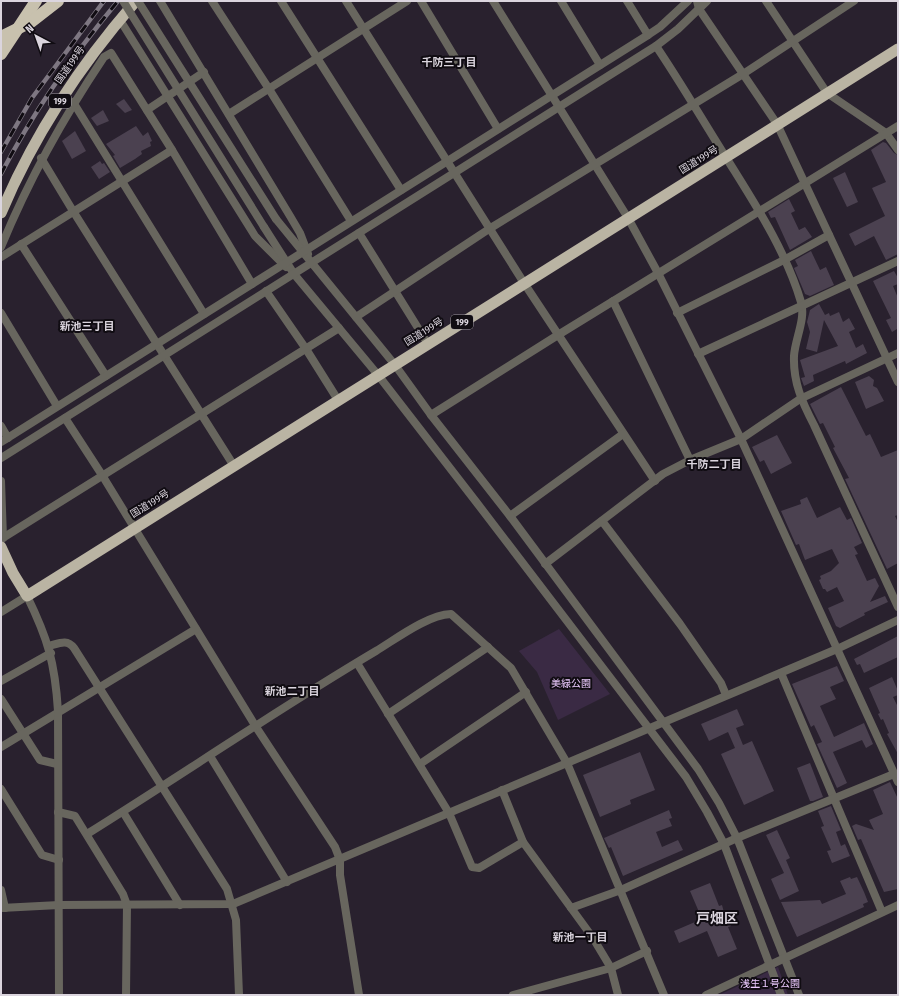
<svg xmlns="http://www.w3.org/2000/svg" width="899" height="996" font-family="'Fira Sans Condensed','Noto Sans JP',sans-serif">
<rect width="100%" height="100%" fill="#29212e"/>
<g fill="#3a2a44">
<path d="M559,629L610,694L558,720L537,672L519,651Z"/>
<path d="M778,967L788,995H719Z"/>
</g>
<g fill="#4b4150">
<path d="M124,99L132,110L125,113L116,104Z"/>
<path d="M103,110L109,121L97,126L91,118Z"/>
<path d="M136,126L143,136L148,132L152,141L150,142L151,146L141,151L142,154L135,159L120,168L113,156L115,155L106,144Z"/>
<path d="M75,131L86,151L72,159L62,141Z"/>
<path d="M883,142L886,143L894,153L898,155V254L886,260L874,236L855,246L849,234L885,216L872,188L886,182L871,150Z"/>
<path d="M100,161L102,164L104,163L110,172L99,179L91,167Z"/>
<path d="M845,172L858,202L847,207L833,178Z"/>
<path d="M789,199L795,211L791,213L799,230L805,227L812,237L790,250L775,217L771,218L768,212Z"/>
<path d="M811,251L820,270L826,267L834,285L810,296L805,294L794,268L798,266L795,260Z"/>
<path d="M894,271L898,278V284L893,286L898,298V331L897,329L892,332L886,320L891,318L873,281Z"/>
<path d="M819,304L825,315L829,313L830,316L839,312L843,322L849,318L855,329L849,332L856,348L863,344L867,353L846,364L845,361L813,375L814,381L804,386L801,378L805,377L800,360L838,346L824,320L817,352L806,349L810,332L807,322L810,310Z"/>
<path d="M869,376L874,380L873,386L877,388L884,401L866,409L855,382Z"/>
<path d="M841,387L866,436L870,434L881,457L898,450V515L895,516L898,522V563L887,569L845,479L849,478L833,448L835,447L823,423L820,424L810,404Z"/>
<path d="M777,435L792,463L771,474L764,460L760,462L752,447Z"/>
<path d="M807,497L817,518L840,507L847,520L851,518L862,543L854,547L858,554L855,555L867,581L875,578L879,586L870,602L885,596L888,602L864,613L865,615L840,628L836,626L828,608L844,601L837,587L827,592L825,589H823L819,580L821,579L820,576L831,571L839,563L832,549L805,560L799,544L796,545L781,511L801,504L800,500Z"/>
<path d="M898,636V657L864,673L860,664L857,665L854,659Z"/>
<path d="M837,666L844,681L830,687L836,699L820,706L834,737L864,723L873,744L866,748L862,740L833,752L847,783L837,788L817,744L822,742L814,725L811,727L792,684Z"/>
<path d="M892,677L898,691V695L893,697L898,707V754L887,734L889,733L883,719L881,720L878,714L880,713L869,688Z"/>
<path d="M737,709L744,725L736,728L743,745L752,741L774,791L744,805L721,754L735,748L728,732L709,741L701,724Z"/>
<path d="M640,752L655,790L630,800L631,804L600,817L583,775Z"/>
<path d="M810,763L823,797L813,801H810L797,768Z"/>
<path d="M890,782L898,799V889L884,892L861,839L858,840L852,826L856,824L874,830L869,820L883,814L873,790Z"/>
<path d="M831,806L841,830L836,832L841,846L845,844L850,856L832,863L827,851L831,850L821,827L824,826L818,811Z"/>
<path d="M669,810L672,818L669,819L672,826L656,832L662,847L678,840L683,850L623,876L611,847L609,848L604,838Z"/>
<path d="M777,830L790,858L786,860L799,891L780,900L771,879L784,873L766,835Z"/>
<path d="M850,877L851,879L857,877L864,892L868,902L863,904L864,907L797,937L781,902L820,900L822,904L846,894L840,881Z"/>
<path d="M710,883L719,906L722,905L726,920L729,921L731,926L728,927L737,949L718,957L707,931L679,943L674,931L702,919L690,891Z"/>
</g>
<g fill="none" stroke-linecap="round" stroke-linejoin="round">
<g stroke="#68665e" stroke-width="8">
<path d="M212,1L269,89L351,221"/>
<path d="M281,1L401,190"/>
<path d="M346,1L524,283L655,481"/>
<path d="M421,1L498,129"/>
<path d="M493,1L628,218L658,273L741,439L898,782"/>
<path d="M561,1L600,65"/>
<path d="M627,1L648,35"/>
<path d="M766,1L827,93L886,133L898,150"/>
<path d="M656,46C681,83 703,121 727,159C755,204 786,251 801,302C806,319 795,339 794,356C793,382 802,402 814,425L898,607"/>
<path d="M73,102L204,314"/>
<path d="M147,110L204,72"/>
<path d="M229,114L407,1"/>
<path d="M41,158L73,211L234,466"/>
<path d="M359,233L428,344"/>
<path d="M21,244L106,376"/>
<path d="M1,247C29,179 63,118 104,57L111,53L172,150L252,284"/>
<path d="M1,257L172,150"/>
<path d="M266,291L306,349L338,400"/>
<path d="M613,301L690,460"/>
<path d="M1,313L57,406"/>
<path d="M677,313L784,260L829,235"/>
<path d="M356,317L489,229L743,74L854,1"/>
<path d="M698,354L898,261"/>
<path d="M431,415L558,335L898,126"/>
<path d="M65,418L102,475L256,727L335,847L340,860V875L359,995"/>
<path d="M1,426L8,438"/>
<path d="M1,481L3,538"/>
<path d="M510,516L623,434"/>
<path d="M602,521L680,624L721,683L726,695"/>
<path d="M1,539L339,328"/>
<path d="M545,564L663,474L690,460L741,439L800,399L898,353"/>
<path d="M49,646C60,643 67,639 74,648L227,889L236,920L239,995"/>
<path d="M357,663L449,813L472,867L479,868L523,842"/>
<path d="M781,673L882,912"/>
<path d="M1,681L51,653"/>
<path d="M1,699L40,760L57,764"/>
<path d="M388,714L488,647"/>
<path d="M1,747L196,629"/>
<path d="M210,756L287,882"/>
<path d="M420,764L526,692"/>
<path d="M1,789L42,855L59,860"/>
<path d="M502,790L523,842L593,938L611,968L618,995"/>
<path d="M58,812L75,816L123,894L127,905L126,995"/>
<path d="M123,812L180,905"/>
<path d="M87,834C183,774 278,709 376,651C396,639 427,615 451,614L511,668L567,763L664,995"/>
<path d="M1,890L5,908"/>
<path d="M571,908L621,890L737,838L894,774"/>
<path d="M513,995L611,968L647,951"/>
</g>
<g stroke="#68665e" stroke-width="8">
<path d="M160,1L290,216L300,233L308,254"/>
<path d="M697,1L699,9L777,124L898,382"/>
<path d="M120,20L255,236L286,267"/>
<path d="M276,219L395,365L431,415L510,516L698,769L719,803L737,838L799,995"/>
<path d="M264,227L294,274L378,375L477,503L686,777L707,812L724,844L781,995"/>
<path d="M1,442L648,35L660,27L688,1"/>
<path d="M1,458L656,46L678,29L707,1"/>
<path d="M1,612L27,596C48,639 55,663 58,711L59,995"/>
<path d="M1,908L59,905L233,904L837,649L898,620"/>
<path d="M706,995L898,905"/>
</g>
<g stroke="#bab4a3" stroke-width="11">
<path d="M1,213C34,135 81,64 136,1"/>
<path d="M1,547L13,573L27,596L898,49"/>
</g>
<path stroke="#c8c1ae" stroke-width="12" d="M1,54L36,1"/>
<g stroke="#7e7782" stroke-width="4.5">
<g id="rail">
<path d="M1,152L32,98L104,1"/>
<path d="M1,174C33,112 73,55 118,1"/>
</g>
</g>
<use href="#rail" stroke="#100c12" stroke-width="3" stroke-dasharray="9" stroke-linecap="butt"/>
<g stroke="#68665e" stroke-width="8">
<path d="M123,1L264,227"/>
<path d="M138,1L276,219"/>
</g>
<path stroke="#c8c1ae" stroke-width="12" d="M1,37L31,22L58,1"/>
</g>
<g text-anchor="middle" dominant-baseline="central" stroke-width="4" stroke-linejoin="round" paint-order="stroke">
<g fill="#100c12" stroke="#9e99a1" stroke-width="1">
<rect x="49" y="94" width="22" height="14" rx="3"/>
<rect x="451" y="315" width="22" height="14" rx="3"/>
</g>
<g font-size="9" font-weight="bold" fill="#dbd5de">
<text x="60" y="101">199</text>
<text x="462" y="322">199</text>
</g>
<g font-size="10" fill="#dbd5de" stroke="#100c12">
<text transform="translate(70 65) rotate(-55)">国道199号</text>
<text transform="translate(699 160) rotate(-32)">国道199号</text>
<text transform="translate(424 332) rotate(-32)">国道199号</text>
<text transform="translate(150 504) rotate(-32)">国道199号</text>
</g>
<g font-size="10" fill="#eccbff" stroke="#100c12">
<text x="571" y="684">美緑公園</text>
<text x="770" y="984">浅生１号公園</text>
</g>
<g font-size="11" font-weight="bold" fill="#dbd5de" stroke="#100c12">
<text x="449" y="62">千防三丁目</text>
<text x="87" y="326">新池三丁目</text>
<text x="714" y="464">千防二丁目</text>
<text x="292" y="691">新池二丁目</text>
<text x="580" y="937">新池一丁目</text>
</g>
<g font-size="14" font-weight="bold" fill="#dbd5de" stroke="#100c12">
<text x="717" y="918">戸畑区</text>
</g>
</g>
<rect width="899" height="996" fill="none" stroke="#dbd5de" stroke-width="4"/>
<g transform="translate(36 36) rotate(319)" stroke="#100c12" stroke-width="3" paint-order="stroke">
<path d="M0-3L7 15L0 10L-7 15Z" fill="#dbd5de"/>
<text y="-6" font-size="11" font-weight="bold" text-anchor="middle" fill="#dbd5de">N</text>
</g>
</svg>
